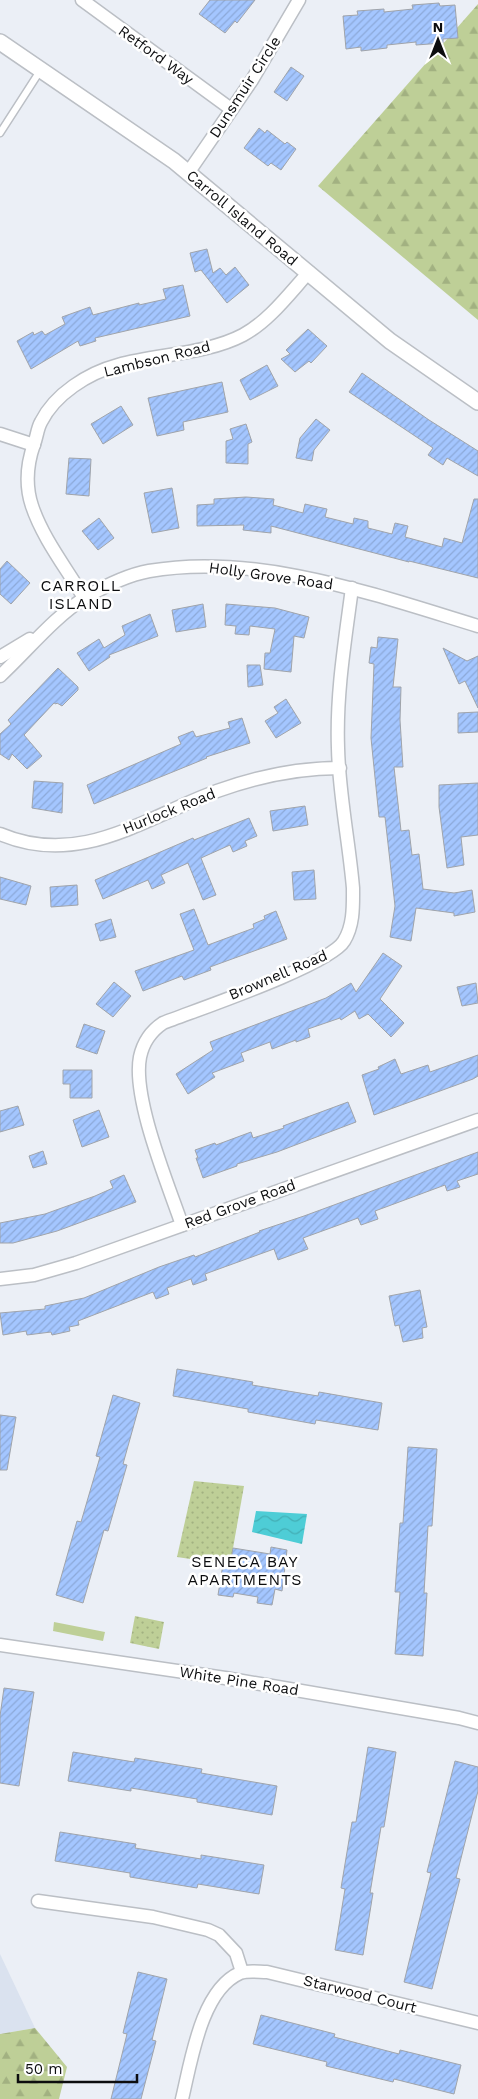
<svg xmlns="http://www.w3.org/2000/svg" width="478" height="2099" font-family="'Work Sans',sans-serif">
<defs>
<pattern id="forest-firs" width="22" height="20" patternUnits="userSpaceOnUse" patternTransform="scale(1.25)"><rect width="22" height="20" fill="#becf97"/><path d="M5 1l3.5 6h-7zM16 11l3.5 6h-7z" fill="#a2b181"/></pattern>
<pattern id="park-dots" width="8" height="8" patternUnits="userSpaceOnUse" patternTransform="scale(1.25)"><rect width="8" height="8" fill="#becf97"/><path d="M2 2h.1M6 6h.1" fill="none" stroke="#a2b181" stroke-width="1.8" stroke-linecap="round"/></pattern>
<pattern id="water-waves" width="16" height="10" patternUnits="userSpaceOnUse" patternTransform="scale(1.25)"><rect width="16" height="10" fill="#4ecdd6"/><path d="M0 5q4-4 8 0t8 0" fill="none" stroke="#43afb6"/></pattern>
<pattern id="building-hatch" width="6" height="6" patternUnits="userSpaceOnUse" patternTransform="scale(1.25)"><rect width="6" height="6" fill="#a4c6ff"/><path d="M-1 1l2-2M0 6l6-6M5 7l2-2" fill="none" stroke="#8ca9d9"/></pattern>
</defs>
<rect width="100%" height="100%" fill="#ebeff6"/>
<path fill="#dae2ef" d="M0,1954L35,2028L0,2034Z"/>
<g fill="url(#forest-firs)">
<path d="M478,4V320L318,186Z"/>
<path d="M35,2028L67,2067L59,2099H0V2034Z"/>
</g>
<g fill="url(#park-dots)">
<path d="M194,1481L244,1486L230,1565L177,1557Z"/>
<path d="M135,1616L164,1622L159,1649L130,1643Z"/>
</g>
<path fill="#becf97" d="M54,1622L105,1632L103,1641L53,1631Z"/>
<path fill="url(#water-waves)" d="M256,1511L307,1514L302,1544L252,1532Z"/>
<g fill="url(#building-hatch)" stroke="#a0a4aa">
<path d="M210,0H255L237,23L235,21L225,33L199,14Z"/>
<path d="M439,3L440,6L455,5L458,38L443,39V43L416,45V42L387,45V48L361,51V47L346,49L343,16L358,15L357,11L384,9V12L413,9L412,5Z"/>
<path d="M291,67L304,76L287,101L274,92Z"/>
<path d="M259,128L265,133L267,130L285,144L287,142L296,149L281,170L271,163L268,166L244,148Z"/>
<path d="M207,249L213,273L220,268L226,275L235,267L249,285L227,303L201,270L195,272L190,253Z"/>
<path d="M183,285L190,316L95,338L96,341L80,346L78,341L31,369L17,341L33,332L34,335L42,331L45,335L65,324L62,317L90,307L93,315L139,303V305L166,299L163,289Z"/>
<path d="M308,329L327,346L311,363L309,361L295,372L281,359L290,354L286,350Z"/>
<path d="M267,365L278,386L250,400L240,380Z"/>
<path d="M362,373L429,420L478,451V476L447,458L443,465L428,455L433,448L349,392Z"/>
<path d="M222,382L228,412L183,422L184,430L157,436L148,398Z"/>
<path d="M121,406L133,425L103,444L91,424Z"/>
<path d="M316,419L330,430L314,450L312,461L296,458L300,438Z"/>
<path d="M246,424L252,442L248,444V464L226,463V441L233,439L230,429Z"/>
<path d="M69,458L91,459L89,496L66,494Z"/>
<path d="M172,488L179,528L152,533L144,493Z"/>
<path d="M246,497L274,499L273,505L303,513L305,504L327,509L325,517L353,524L354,518L368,521V528L392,534L395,523L408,526L405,537L442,547L444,538L462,543L474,499H478V578L409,561V562L271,526V533L243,530L244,525L197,526V505L214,504V499Z"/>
<path d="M99,518L114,538L98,550L82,531Z"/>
<path d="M7,561L30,583L11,604L0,594V569Z"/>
<path d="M203,604L206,627L176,632L172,610Z"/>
<path d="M226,604L275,608L309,617L304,638L294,636L291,672L264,669L265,653H270L275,629L250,626L249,635L235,634L236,626L225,625Z"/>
<path d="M150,614L158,636L109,655L110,657L89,671L77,653L99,639L104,648L125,635L122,626Z"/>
<path d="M378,637L398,639L393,687H401L400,720L403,767H394L401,831L409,830L412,855L419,854L423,889L454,893L472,890L475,912L454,916V913L416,908L411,941L390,937L395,906L385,817H379L371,738L374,664L369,663L371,647L377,648Z"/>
<path d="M443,648L467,661L478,656V708L465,681L459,684Z"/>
<path d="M247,665H260L263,685L248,687Z"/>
<path d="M58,668L78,687V690L62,706L57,703L56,704L54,703L24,735L42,756L27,769L12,754L9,760L0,754V734L11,724L8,720Z"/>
<path d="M286,699L301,723L276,738L265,721L278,713L274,707Z"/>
<path d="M478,712V732L458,733V713Z"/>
<path d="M242,718L250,743L206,757L207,758L94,804L87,785L181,744L178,737L193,731L196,737L230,728L228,722Z"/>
<path d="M34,781L63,783L62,813L32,808Z"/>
<path d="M478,783V835L461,837L464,865L447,868L439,807V785Z"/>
<path d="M305,806L308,825L273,831L270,811Z"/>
<path d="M249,818L257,836L245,841L247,846L233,852L230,845L201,858L216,895L203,900L188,863L161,875L165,883L152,889L148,880L103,899L95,880L193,838L194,840Z"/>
<path d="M314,870L316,899L294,900L292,872Z"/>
<path d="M0,877L31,886L26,905L0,899Z"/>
<path d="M77,885L78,905L51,907L50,887Z"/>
<path d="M194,909L208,945L254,928L253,924L265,919L264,916L276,911L287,939L210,967L211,970L184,980L182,976L143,991L135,971L194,950L180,914Z"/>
<path d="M111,919L116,937L100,941L95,924Z"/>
<path d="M383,953L402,966L380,999L404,1023L391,1037L368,1014L359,1019L355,1011L341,1020L340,1018L308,1029L310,1037L296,1042V1040L272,1049L270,1042L241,1053L244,1061L212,1073L215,1077L188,1094L176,1074L213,1050L210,1042L326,998L351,983L356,992Z"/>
<path d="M114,982L131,996L113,1017L96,1004Z"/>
<path d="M476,983L478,1003L462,1006L457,987Z"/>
<path d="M84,1024L105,1031L97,1054L76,1047Z"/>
<path d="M478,1055V1076L473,1079L374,1115L362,1075L379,1069L378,1067L395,1059L401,1074L428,1065L430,1072Z"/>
<path d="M63,1070H92V1098H70V1084H63Z"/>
<path d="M348,1102L356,1122L277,1152L237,1164V1166L203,1178L196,1158H198L195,1150L215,1143L216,1145L251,1132L253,1138L284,1128L283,1126Z"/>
<path d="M18,1106L24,1125L0,1132V1111Z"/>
<path d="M99,1110L109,1137L82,1147L73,1120Z"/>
<path d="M43,1151L47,1164L33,1168L29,1156Z"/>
<path d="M478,1152V1174L457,1181L460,1187L447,1191L445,1185L375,1211L378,1219L361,1225L358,1218L303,1238L308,1249L278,1260L274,1249L205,1274L207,1280L193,1285L191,1279L167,1288L169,1294L156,1299L153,1292L78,1321L79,1325L69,1327L70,1331L52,1335L51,1332L27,1335L26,1331L3,1335L0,1313L45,1309V1306L84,1298L159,1267L194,1255L195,1257L260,1232L259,1231L304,1216Z"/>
<path d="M124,1175L136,1202L57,1231L13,1243H0V1223L45,1214L95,1196L113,1188L110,1181Z"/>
<path d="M420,1290L427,1327L422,1328L423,1338L403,1342L399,1325L395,1326L389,1296Z"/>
<path d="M177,1369L253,1382L252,1385L318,1396L319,1392L382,1403L378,1430L316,1420L315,1424L248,1412V1409L173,1396Z"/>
<path d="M113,1395L140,1403L123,1464L127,1465L108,1531L104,1530L83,1603L56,1595L77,1521L81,1522L100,1457L96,1456Z"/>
<path d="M0,1415L16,1417L7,1470H0Z"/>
<path d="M408,1447L437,1449L432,1526H428L424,1593H427L423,1656L395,1654L400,1592H395L400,1523H403Z"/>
<path d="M271,1547L287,1550L282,1591L275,1589L272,1605L257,1603L258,1597L234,1593L233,1597L218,1595L223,1564L230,1565L233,1548L270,1554Z"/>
<path d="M4,1688L34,1692L19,1786L0,1783V1716Z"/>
<path d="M368,1747L396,1752L384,1827H381L370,1893H373L363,1955L335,1950L345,1889L341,1888L352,1822H356Z"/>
<path d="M73,1752L134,1762L135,1758L202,1769L201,1773L277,1786L272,1815L197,1802V1799L131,1788V1791L68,1781Z"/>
<path d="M455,1761L478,1767V1791L456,1878L460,1879L432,1989L404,1982L431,1873L427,1872Z"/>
<path d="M60,1832L136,1844L135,1848L201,1859V1855L264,1865L259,1894L198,1884L197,1888L130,1877V1873L55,1861Z"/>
<path d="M138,1972L167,1979L152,2040L156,2041L141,2099H111L127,2034L123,2033Z"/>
<path d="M261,2015L335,2034L334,2037L399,2054L400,2050L461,2065L454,2094L394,2079L393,2082L326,2066L327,2062L253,2044Z"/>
</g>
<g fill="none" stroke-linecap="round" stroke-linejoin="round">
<g stroke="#bbbfc5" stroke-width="9">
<path id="service" d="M0,133L40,71"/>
</g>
<g stroke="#bbbfc5" stroke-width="15">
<g id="minor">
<path d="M82,0L231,109"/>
<path d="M188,173L252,80L299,0"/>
<path d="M0,434L34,445"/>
<path d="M84,598C67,569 43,539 32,506C25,485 27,464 34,444C37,437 37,429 41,422C55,394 88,373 118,365C158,354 207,354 243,335C269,321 289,294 309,272"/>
<path d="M0,657L30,639"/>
<path d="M0,676C28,650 53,618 86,597C105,586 127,575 149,571C256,552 376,595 478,626"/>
<path d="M0,834C80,868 144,818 217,791C256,777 297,768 340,768"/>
<path d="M182,1225C168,1184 132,1098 140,1057C143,1043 151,1031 163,1023C196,1010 330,965 344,941C354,925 353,905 353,888C349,841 339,795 338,748C336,694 345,641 352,588"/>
<path d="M0,1279L34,1275L76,1263L478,1120"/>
<path d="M0,1645L225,1678L459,1718L478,1723"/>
<path d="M38,1901L153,1917L208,1930L219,1935L236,1953L242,1972"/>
<path d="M182,2099C191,2062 201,1990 240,1973C248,1970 259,1972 267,1972L478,2023"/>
</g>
</g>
<g stroke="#bbbfc5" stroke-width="18">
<path id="tertiary" d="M0,42L174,161L390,341L478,402"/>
</g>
<use href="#service" stroke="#fff" stroke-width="6"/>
<use href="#minor" stroke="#fff" stroke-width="12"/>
<use href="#tertiary" stroke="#fff" stroke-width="15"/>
</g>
<g text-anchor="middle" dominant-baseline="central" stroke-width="5" stroke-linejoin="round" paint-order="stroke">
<g font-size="15" fill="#0c0d0f" stroke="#fff">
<text transform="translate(156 55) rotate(36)">Retford Way</text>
<text transform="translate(245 87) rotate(-57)">Dunsmuir Circle</text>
<text transform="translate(242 218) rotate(40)">Carroll Island Road</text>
<text transform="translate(157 359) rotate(-14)">Lambson Road</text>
<text transform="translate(271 576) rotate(8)">Holly Grove Road</text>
<text transform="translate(169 811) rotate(-22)">Hurlock Road</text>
<text transform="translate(278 975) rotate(-23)">Brownell Road</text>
<text transform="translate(240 1204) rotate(-20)">Red Grove Road</text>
<text transform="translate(239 1681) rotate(9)">White Pine Road</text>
<text transform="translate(360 1994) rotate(14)">Starwood Court</text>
</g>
<g font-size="16" letter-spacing="1" fill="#0c0d0f" stroke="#fff">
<text x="81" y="585">CARROLL<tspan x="81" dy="18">ISLAND</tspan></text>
<text x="245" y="1561">SENECA BAY<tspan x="245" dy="18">APARTMENTS</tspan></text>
</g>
</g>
<g transform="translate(438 40)" stroke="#ffffff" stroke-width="4" paint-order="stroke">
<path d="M0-4L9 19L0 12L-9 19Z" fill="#0c0d0f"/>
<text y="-8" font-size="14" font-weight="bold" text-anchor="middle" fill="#0c0d0f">N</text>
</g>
<path d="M18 2074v8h119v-8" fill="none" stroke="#0c0d0f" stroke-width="2.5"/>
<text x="25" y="2074" font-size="15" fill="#0c0d0f" stroke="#ffffff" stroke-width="4" paint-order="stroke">50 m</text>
</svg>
